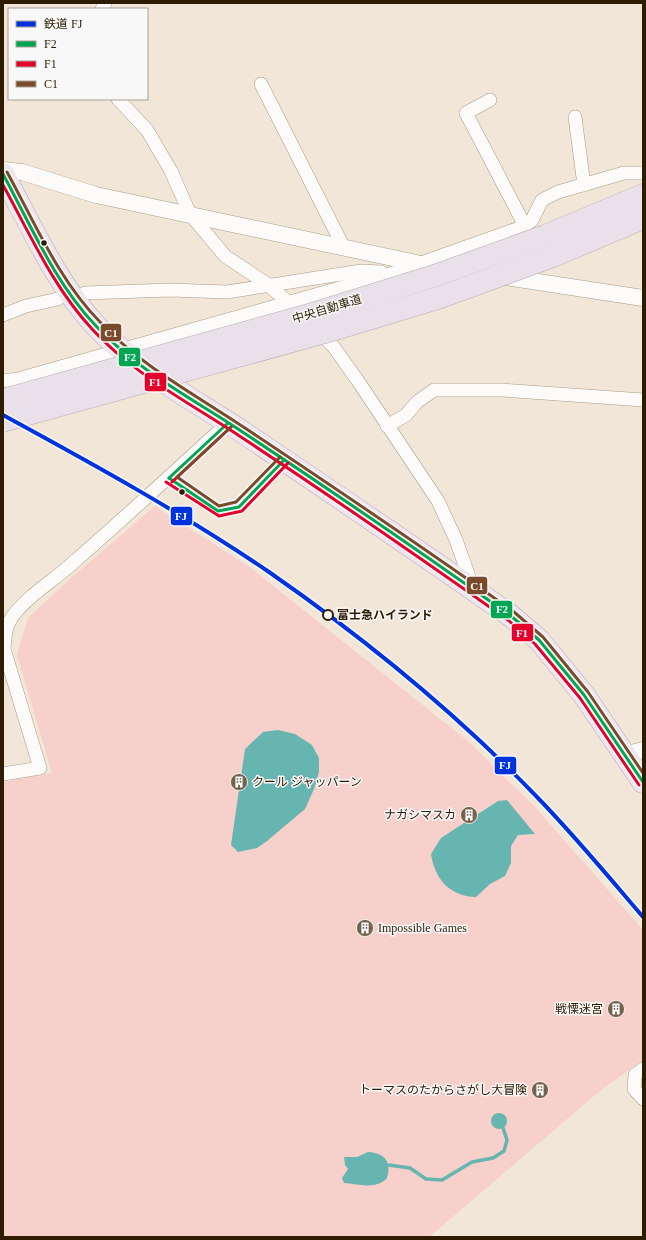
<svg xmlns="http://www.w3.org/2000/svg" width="646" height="1240" font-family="'Times New Roman','Noto Sans JP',serif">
<rect width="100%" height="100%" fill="#f2e6d8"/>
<path fill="#f7cfcb" d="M155,506L251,568L469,742L535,807L643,930V1060L601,1090L429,1237H3V782L52,773L17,655L28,618L71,578Z"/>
<g fill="#67b5b0">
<path d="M278,730L295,734L312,745L319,758V772L314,789L305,809L267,841L257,848L238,852L231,845L245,749L263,732Z"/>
<path d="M507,800L535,834L518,835L511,846V863L505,876L490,884L476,897C450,896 435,880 431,854L441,838L498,801Z"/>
<circle cx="499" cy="1121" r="8"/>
<path d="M368,1152C385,1153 392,1162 387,1178C377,1190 358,1184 344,1183L342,1178L348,1169L345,1165L344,1157H357Z"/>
</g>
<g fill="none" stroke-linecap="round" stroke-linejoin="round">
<path stroke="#67b5b0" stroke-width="3.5" d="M389,1165L410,1168L426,1179L442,1180L472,1162L493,1158L504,1151L507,1140L503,1128"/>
<g stroke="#a89a86" stroke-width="14">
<g id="minor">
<path d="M102,9L105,3"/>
<path d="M261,84L344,248"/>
<path d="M118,99L147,130L171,171L190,214L225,256L267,284L294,307"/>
<path d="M490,100L466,113L525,226"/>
<path d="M575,117L584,185"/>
<path d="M85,293L170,290L227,292L361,271L381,272"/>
<path d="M3,315L26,306L58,299"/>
<path d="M317,331L333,346L358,381L438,501L456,540L473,588"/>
<path d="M3,381L18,379L393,273L525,226L532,220L542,200L558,192L624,173H643"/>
<path d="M387,426L406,415L417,402L434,390H502L643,400"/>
<path d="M3,774L40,768L4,649C5,638 5,627 12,617C28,595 55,580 75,561C127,516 177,469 228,423"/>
<path d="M643,1069L635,1075L634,1089L643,1099"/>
</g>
</g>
<g stroke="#a89a86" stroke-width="17">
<g id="tertiary">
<path d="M3,170L22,172L96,195L421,264L452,269"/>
<path d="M499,276L643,298"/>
<path d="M624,755L643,750"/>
</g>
</g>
<g stroke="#b9a9ae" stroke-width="23">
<path id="trunk" d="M3,174C31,225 56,283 96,326C137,370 191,398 241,431C331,492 422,553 511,616L539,640L584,695L643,782"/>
</g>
<g stroke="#b9a9ae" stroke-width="23">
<g id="motorway">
<path d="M545,236L643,195"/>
<path d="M553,256L643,218"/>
</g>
</g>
<use href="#minor" stroke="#fdfbf9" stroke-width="13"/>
<use href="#tertiary" stroke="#fdfbf9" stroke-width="16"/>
<use href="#trunk" stroke="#eee5ee" stroke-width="22"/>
<use href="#motorway" stroke="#eae0ea" stroke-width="22"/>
<g stroke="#b9a9ae" stroke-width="23" stroke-linecap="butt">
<g id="motorway-bridge">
<path d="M3,400L312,314L434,276L545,236"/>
<path d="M3,421L329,331L441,297L553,256"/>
</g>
</g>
<use href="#motorway-bridge" stroke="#eae0ea" stroke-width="22"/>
<g stroke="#f8f8f8" stroke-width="6">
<g id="bus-1">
<path d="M3,174C31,226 55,283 96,326C137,370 191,398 241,431C332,491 422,553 511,616L539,640L584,695L643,782"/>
<path d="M169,478L218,511L239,507L284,460"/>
<path d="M169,478L228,423"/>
</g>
</g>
<g stroke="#f8f8f8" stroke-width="6">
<g id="bus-2">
<path d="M3,185C30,234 53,287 92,329C133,374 188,402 238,435C329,495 419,557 508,620L535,644L580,698L639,785"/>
<path d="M166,482L219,516L242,511L288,463"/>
<path d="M172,482L231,427"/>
</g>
</g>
<g stroke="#f8f8f8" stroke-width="6">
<g id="bus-3">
<path d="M7,172C35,223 59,281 101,323C142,367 196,395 245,428C335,488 426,549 514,612L543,637L588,692L643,773"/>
<path d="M231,427L177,477L219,506L236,502L280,457"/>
</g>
</g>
<use href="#bus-1" stroke="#00a651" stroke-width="3"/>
<use href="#bus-2" stroke="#e4002b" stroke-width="3"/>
<use href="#bus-3" stroke="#7a4b2a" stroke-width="3"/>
<g stroke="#f8f8f8" stroke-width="7">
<path id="rail-1" d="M3,415C93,464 184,514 269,572C364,638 456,713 537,797C574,835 608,876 643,917"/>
</g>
<use href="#rail-1" stroke="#03d" stroke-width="4"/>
</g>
<defs>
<g id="building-disc" transform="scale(0.9)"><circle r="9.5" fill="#73624c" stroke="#f8f8f8"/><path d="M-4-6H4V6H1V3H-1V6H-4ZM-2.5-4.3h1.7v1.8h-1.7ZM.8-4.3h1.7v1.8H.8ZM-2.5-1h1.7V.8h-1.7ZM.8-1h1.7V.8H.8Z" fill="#fff"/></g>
</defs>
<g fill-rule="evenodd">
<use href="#building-disc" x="239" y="782"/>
<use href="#building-disc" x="469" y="815"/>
<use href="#building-disc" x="365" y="928"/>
<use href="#building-disc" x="616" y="1009"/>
<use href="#building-disc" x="540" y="1090"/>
</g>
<g fill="#2e1b00" stroke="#f8f8f8" stroke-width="1.5">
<circle cx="44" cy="243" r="3.5"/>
<circle cx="182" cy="492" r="3.5"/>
</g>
<circle fill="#f8f8f8" stroke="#2e1b00" stroke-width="2" cx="328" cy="615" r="5"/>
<g text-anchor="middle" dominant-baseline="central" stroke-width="3" stroke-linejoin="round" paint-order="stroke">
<g font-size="12" fill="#2e1b00" stroke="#f8f8f8">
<text transform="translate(327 309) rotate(-17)">中央自動車道</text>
</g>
<g font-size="12" font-weight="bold" fill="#2e1b00" stroke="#f8f8f8" text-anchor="start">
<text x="337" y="615">富士急ハイランド</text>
</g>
<g font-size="12" fill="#2e1b00" stroke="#f8f8f8" text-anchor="end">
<text x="252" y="782" text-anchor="start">クール ジャッパーン</text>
<text x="456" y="815">ナガシマスカ</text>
<text x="378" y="928" text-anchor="start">Impossible Games</text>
<text x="603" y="1009">戦慄迷宮</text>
<text x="527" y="1090">トーマスのたからさがし大冒険</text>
</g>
</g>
<g stroke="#f8f8f8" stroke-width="1.5">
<rect x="100" y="323" width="22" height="19" rx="4" fill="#7a4b2a"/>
<rect x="118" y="347" width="23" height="20" rx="4" fill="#00a651"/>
<rect x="144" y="372" width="23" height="20" rx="4" fill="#e4002b"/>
<rect x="170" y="506" width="23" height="20" rx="4" fill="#03d"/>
<rect x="466" y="576" width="22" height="19" rx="4" fill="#7a4b2a"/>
<rect x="490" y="600" width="23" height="19" rx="4" fill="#00a651"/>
<rect x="511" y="623" width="23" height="19" rx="4" fill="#e4002b"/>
<rect x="494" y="756" width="23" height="19" rx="4" fill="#03d"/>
</g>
<g font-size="11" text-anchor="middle" font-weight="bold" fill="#fff">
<text x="111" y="337">C1</text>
<text x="130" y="361">F2</text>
<text x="155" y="386">F1</text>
<text x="181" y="520">FJ</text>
<text x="477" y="590">C1</text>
<text x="502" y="613">F2</text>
<text x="522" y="637">F1</text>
<text x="505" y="769">FJ</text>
</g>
<rect width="646" height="1240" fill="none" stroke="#2e1b00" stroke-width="8"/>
<rect x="8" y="8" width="140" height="92" fill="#f8f8f8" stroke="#a7a095"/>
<rect x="16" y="21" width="20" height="6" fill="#0033dd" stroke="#a7a095"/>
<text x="44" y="28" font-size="12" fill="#2e1b00">鉄道 FJ</text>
<rect x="16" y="41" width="20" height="6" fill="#00a651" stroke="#a7a095"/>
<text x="44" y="48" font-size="12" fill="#2e1b00">F2</text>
<rect x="16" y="61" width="20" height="6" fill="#e4002b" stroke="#a7a095"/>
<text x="44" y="68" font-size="12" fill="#2e1b00">F1</text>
<rect x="16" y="81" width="20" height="6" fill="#7a4b2a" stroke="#a7a095"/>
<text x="44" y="88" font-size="12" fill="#2e1b00">C1</text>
</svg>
